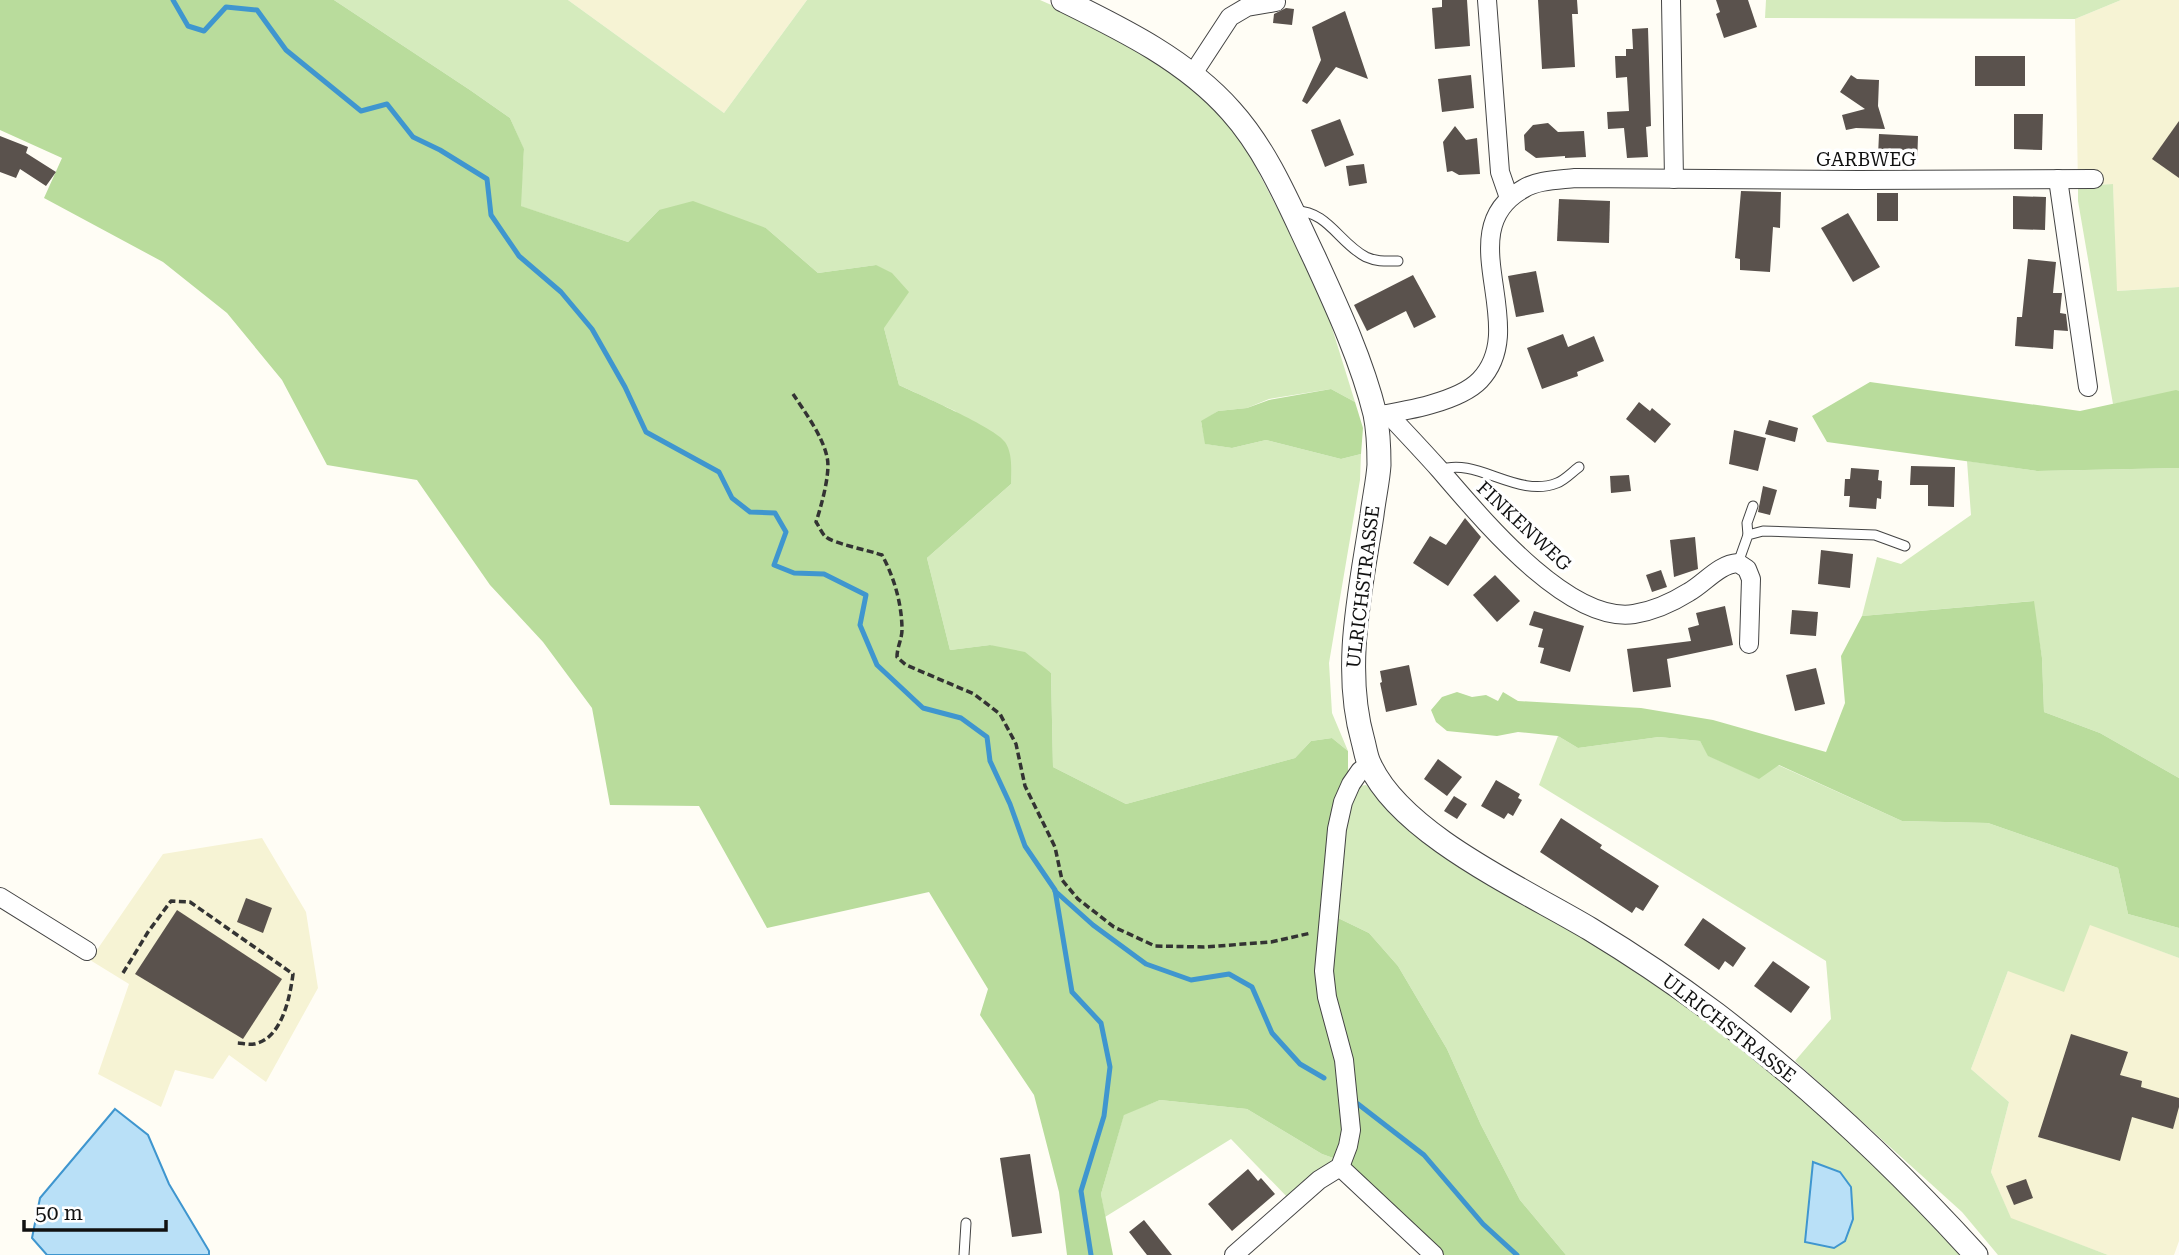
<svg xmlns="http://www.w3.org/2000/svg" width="2179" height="1255" font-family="'Roboto Serif',serif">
<rect width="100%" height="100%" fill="#fffdf5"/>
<g fill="#f6f3d4">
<path d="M568,0H807L724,113Z"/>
<path d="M2121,0H2179V287L2116,291L2113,184L2078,186L2075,19Z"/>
<path d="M262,838L306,912L318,988L266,1082L229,1055L213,1079L175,1070L161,1107L98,1074L129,984L90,960L163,854Z"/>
<path d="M2090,924L2179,958V1241L2174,1255H2108L2011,1219L1991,1172L2009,1102L1971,1069L2008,971Z"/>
</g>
<g fill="#d5ebbd">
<path d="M334,0H568L724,113L807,0H1040L1106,29L1169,68L1224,117L1251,158L1300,252L1328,315L1355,402L1331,389L1269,399L1247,408L1218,411L1201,422L1206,444L1232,448L1266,440L1341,459L1361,454L1360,480L1329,663L1332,713L1348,751L1332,738L1311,741L1295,758L1126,804L1053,767L1051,673L990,645L950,650L927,558L1011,484L955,411L899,385L884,328L876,265L818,273L766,228L659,210L628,242L520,206L524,150L510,118L470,90Z"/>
<path d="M1766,0H2121L2075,19L1765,18Z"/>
<path d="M2113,184L2117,291L2179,287V391L2113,404L2078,201V186Z"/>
<path d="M1967,461L2037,471L2179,468V778L2100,733L2044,712L2042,658L2033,601L1862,616L1877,557L1901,564L1971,515Z"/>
<path d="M1558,736L1578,748L1659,737L1700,741L1709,756L1758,778L1778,765L1902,821L1988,823L2118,868L2128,914L2179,928V958L2090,925L2064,992L2008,971L1971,1069L2009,1102L1991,1172L2011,1218L2108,1255H1998L1962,1212L1795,1061L1831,1019L1826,961L1539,785Z"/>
<path d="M1348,776L1359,786L1366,785L1418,832L1535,909L1670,991L1764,1064L1829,1120L1965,1255H1566L1520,1200L1481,1125L1447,1049L1398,966L1369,933L1338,918L1332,808Z"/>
<path d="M1160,1100L1247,1109L1322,1154L1336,1159L1290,1200L1231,1139L1105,1217L1101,1194L1124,1114Z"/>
</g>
<g fill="#b9dc9c">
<path d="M0,0H334L470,90L510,118L524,149L521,206L628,242L659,210L693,201L766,228L818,273L876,265L892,273L909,292L884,328L899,385C918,394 996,428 1005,442C1013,454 1011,470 1011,484L927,558L950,650L990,645L1025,652L1051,673L1053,767L1126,804L1295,758L1311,741L1332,738L1348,751V776L1332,808L1345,836L1336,898L1338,918L1369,933L1398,966L1447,1049L1481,1125L1520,1200L1566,1255H1444L1414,1231L1336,1159L1322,1154L1247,1109L1160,1100L1124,1115L1101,1194L1113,1255H1067L1059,1192L1034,1095L980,1015L988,989L929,892L767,928L699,806L610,805L592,708L543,642L490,585L417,480L327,465L282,380L227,313L163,262L44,198L62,158L0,130Z"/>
<path d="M1870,382L2080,411L2176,390L2179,391V468L2037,471L1827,442L1812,416Z"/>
<path d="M1331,389L1355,402L1363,428L1361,454L1341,459L1266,440L1232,448L1205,444L1201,421L1218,411L1247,408L1269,400Z"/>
<path d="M2034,601L2042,658L2044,712L2100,733L2179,778V928L2128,914L2118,868L1988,823L1902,821L1779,765L1759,779L1708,756L1700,741L1659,737L1578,748L1558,736L1518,732L1497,736L1447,731L1436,722L1431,710L1442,697L1457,692L1472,697L1486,695L1498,701L1503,692L1518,701L1641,708L1713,720L1826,752L1845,703L1841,656L1862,616Z"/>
</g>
<g fill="#b9e0f7" stroke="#3f96cf" stroke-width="2">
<path d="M115,1109L148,1135L169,1184L209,1251V1255H47L32,1238L40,1198Z"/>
<path d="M1813,1162L1840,1172L1851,1187L1853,1219L1845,1241L1834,1248L1805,1242Z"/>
</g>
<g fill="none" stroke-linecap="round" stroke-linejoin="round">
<g stroke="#3f96cf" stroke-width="5">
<path d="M173,0L188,26L204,31L226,7L257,10L286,50L361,111L387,104L413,137L440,150L487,179L491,215L519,256L561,292L592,329L625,387L646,432L719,472L732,498L750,512L775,513L786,532L774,565L794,573L824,574L866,595L860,625L877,665L923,708L961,718L987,737L990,761L1010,804L1025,846L1055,890L1072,992L1101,1023L1110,1067L1104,1116L1081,1191L1091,1255"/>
<path d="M1055,891L1093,925L1146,964L1191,980L1229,974L1252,987L1272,1033L1300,1064L1324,1078"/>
<path d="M1358,1104L1424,1155L1483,1224L1517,1255"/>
</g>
</g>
<g fill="#5a524d">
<path d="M1442,0H1467L1470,46L1435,49L1432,8L1442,7Z"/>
<path d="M1538,0H1577L1578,14H1572L1575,67L1542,69Z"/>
<path d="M1716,0H1748L1757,27L1724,38L1716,14L1720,12Z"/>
<path d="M1286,8L1294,9L1292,25L1273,23L1274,14Z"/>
<path d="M1345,11L1368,79L1336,67L1307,104L1302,101L1321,60L1312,27Z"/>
<path d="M1648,28L1651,126L1646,127L1648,157L1627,158L1624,128L1608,129L1607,112L1629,111L1627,77L1616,78L1615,56H1626V49H1633L1632,29Z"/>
<rect x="1975" y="56" width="50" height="30"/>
<path d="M1471,75L1474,108L1442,112L1438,79Z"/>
<path d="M1851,75L1857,79L1879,80L1878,106L1885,129L1856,128L1846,130L1842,115L1865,109L1840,92Z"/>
<path d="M2014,114H2043L2042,150L2014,149Z"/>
<path d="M1340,119L1354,155L1325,167L1311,130Z"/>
<path d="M2179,121V178L2152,159Z"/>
<path d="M1548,123L1558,132L1584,131L1586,157L1565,158V156L1536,158L1525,150L1524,135L1533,125Z"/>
<path d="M1455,126L1466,140L1477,138L1480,174L1459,175L1452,171L1447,172L1443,142Z"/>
<path d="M1879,134L1918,136L1917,166H1903L1893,156H1878Z"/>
<path d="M0,136L28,147L26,153L56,172L46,186L20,169L16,178L0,172Z"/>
<path d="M1364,164L1367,183L1349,186L1346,166Z"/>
<path d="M1741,191L1781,192L1780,228L1773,227L1770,272L1740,270V259L1735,258Z"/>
<rect x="1877" y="193" width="21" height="28"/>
<path d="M2013,196L2046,197L2045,230L2013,229Z"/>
<path d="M1559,199L1610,201L1609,243L1557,241Z"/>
<path d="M1848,213L1880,267L1853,282L1821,228Z"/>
<path d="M2028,259L2056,262L2053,293H2062L2060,313L2066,314L2068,331L2054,330L2053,349L2015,346L2017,317H2022Z"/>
<path d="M1536,271L1544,312L1516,317L1508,276Z"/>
<path d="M1413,275L1436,317L1414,328L1406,311L1367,331L1354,305Z"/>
<path d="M1563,334L1568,347L1594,336L1604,361L1577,372L1578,376L1542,389L1527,348Z"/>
<path d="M1639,402L1650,411L1652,408L1671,424L1655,443L1626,419Z"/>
<path d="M1769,420L1798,428L1795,442L1765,434Z"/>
<path d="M1734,430L1766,438L1758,471L1729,464Z"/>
<path d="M1911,466L1955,467L1954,507L1928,506V485H1910Z"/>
<path d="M1851,468L1879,470L1878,480L1882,481L1881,499L1877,498L1876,509L1849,507L1850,496H1844L1845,479H1850Z"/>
<path d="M1629,475L1631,491L1611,493L1610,476Z"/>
<path d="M1763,486L1777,490L1770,515L1758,512Z"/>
<path d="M1465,518L1481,537L1448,586L1413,563L1430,536L1446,545Z"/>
<path d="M1695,537L1698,569L1674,577L1670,540Z"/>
<path d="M1821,550L1853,554L1850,588L1818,584Z"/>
<path d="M1661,570L1667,587L1652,592L1646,575Z"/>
<path d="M1495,575L1520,601L1497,622L1473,595Z"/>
<path d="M1725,606L1733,645L1667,659L1671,687L1633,692L1627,649L1691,641L1688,628L1699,625L1696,613Z"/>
<path d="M1792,610L1818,612L1816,636L1790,634Z"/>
<path d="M1534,611L1584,626L1570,672L1540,663L1544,648L1538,647L1543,629L1529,625Z"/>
<path d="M1409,665L1417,705L1386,712L1380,683L1382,682L1380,671Z"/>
<path d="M1816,668L1825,704L1795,711L1786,675Z"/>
<path d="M1438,759L1462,777L1447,796L1424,779Z"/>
<path d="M1496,780L1520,794L1518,798L1522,800L1513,816L1508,813L1504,819L1481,806Z"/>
<path d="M1454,796L1467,804L1457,819L1444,811Z"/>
<path d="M1561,818L1602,845L1600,848L1659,886L1643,911L1636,907L1632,913L1540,852Z"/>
<path d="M246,898L272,908L263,933L237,922Z"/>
<path d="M177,910L282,979L243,1039L135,974Z"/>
<path d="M1703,918L1746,948L1733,967L1725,961L1719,970L1684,945Z"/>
<path d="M1773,961L1810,987L1791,1013L1754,986Z"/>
<path d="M2071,1034L2128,1052L2120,1075L2142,1081L2141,1087L2179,1098V1107L2173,1129L2132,1117L2120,1161L2038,1137Z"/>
<path d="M1030,1154L1042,1233L1012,1237L1000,1158Z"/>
<path d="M1248,1169L1258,1181L1261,1178L1275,1194L1232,1231L1208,1204Z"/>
<path d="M2026,1179L2033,1198L2014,1205L2006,1186Z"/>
<path d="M1144,1220L1172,1255H1147L1129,1232Z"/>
</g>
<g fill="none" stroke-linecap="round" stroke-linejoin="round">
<g stroke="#444" stroke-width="11">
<g id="service">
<path d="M1295,211C1327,210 1340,244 1366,257C1377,262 1387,261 1398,261"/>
<path d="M1440,470C1476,456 1517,499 1557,483C1565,480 1572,472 1579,467"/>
<path d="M1748,535L1747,523L1753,506"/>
<path d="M1738,563L1748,535L1763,531L1875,535L1905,546"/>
<path d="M964,1255L966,1223"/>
</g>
</g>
<g stroke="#444" stroke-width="20">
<g id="minor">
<path d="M1487,0L1500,172L1509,198"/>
<path d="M1671,0L1674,179"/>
<path d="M1192,75L1230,17L1247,7L1276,2"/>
<path d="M2058,179L2088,387"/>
<path d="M1388,414C1405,432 1422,450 1439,469C1479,515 1567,624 1634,614C1653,611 1673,602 1689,592C1705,583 1719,564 1738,563L1747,569L1751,579L1749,644"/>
<path d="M1375,416C1405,411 1459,402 1480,380C1532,325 1448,231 1523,189C1537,180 1558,180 1575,178L1859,180L2094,179"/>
<path d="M0,897L87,951"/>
<path d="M1340,1167L1434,1255"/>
<path d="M1234,1255L1319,1180L1340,1167L1348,1146L1351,1130L1344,1060L1327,997L1324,971L1337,829L1343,802L1351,784L1360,771L1369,764"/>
</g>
</g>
<g stroke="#444" stroke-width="25">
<path id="tertiary" d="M1063,0C1122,29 1186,60 1231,111C1268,152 1290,207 1314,257C1337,307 1362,361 1375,414C1378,429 1379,449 1379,465C1378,481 1374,498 1372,515C1361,589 1342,667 1363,741C1365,748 1366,758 1370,765C1402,835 1525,890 1590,929C1633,955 1676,984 1716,1014C1810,1086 1896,1167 1976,1255"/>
</g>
<g stroke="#333" stroke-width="3.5" stroke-dasharray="7 3.5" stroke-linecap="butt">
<path d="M793,394C805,412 823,437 827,457C831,472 821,507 816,522C819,526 822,534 826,537C832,543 871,551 882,555C894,577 902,604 902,630C902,639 897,647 897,657L906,665L974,694L1000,714L1016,744L1025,786L1055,847L1062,880L1078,899L1114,927L1155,946L1204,947L1271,942L1311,933"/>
<path d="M123,973L148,932L171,901L190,902L293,974C290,997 282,1039 254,1044C249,1045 241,1043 236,1043"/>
</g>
<use href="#service" stroke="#fff" stroke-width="9"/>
<use href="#minor" stroke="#fff" stroke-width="18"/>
<use href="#tertiary" stroke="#fff" stroke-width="23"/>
</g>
<g text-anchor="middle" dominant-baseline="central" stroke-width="7" stroke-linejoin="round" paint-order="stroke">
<g font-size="19" fill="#111" stroke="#fff">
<text x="1866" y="159">GARBWEG</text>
<text transform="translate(1524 526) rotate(43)">FINKENWEG</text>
<text transform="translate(1363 587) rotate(-83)">ULRICHSTRASSE</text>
<text transform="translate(1729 1028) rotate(38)">ULRICHSTRASSE</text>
</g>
</g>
<path d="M24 1220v10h142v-10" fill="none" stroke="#111111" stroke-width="3.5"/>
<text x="35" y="1220" font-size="21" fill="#111111" stroke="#ffffff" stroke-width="5" paint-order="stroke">50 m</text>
</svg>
